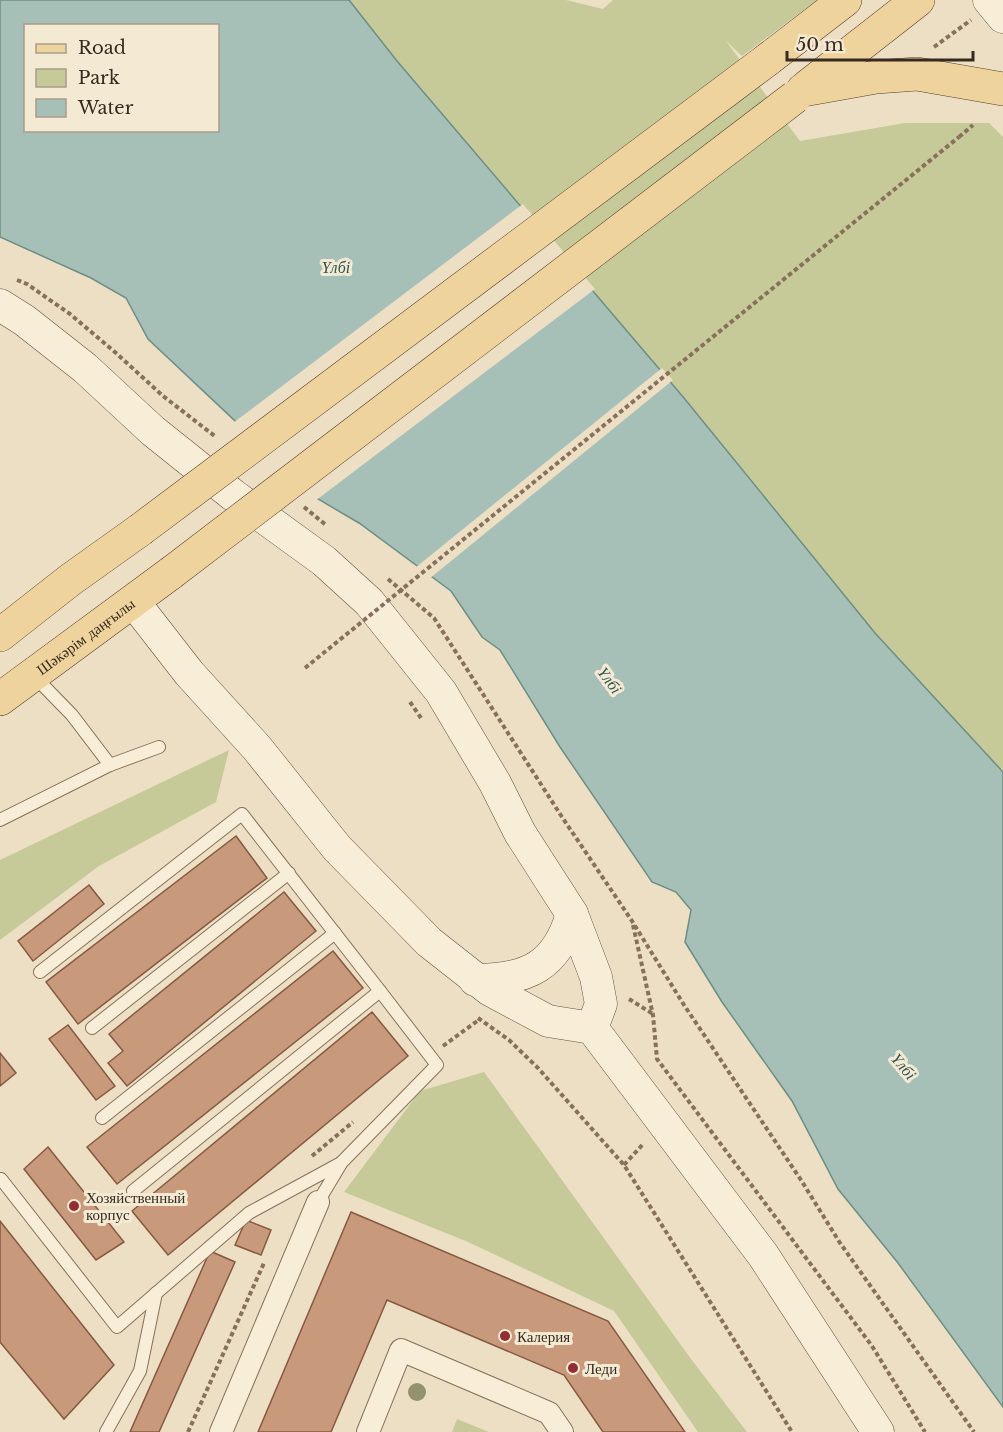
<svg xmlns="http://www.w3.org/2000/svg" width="1003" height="1432" font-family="'Libre Baskerville',serif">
<rect width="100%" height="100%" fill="#eddfc4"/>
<g fill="#c6ca98">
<path d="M349,0H566L603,9L613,0H817L742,56L726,41L800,141L905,123H989L1003,137V772L875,633L684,398L397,61Z"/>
<path d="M229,750L216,802L99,866L0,940V860Z"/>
<path d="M484,1072L691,1359L747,1432H698L614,1311L468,1242L344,1192L420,1091Z"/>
<path d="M457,1419L489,1432H452Z"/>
</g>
<path fill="#a6c0b7" stroke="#6d8e85" stroke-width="1.5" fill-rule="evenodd" d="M0,0H349L397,61L684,398L875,633L1003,772V1407L898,1263L838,1189L792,1101L722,1002L685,942L691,910L676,892L652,882L560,747L500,650L482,637L451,591L359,523L318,499L148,339L126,298L91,278L0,237ZM26,26H218V130H26Z"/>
<g fill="#eddfc4">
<path d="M523,204L595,289L315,501L233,423Z"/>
<path d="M662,368L673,380L429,579L415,568Z"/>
</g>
<g fill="#c9997b" stroke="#855a42" stroke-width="1.5">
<path d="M236,836L267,878L78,1024L46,982Z"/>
<path d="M89,885L104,904L33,961L18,941Z"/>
<path d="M284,892L316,931L127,1086L108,1063L123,1051L109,1034Z"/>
<path d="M333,951L363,988L117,1184L87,1147Z"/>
<path d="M372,1012L408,1056L168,1255L132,1211Z"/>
<path d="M68,1025L115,1086L96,1100L49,1039Z"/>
<path d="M0,1053L16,1073L0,1086Z"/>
<path d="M48,1147L124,1242L96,1260L24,1169Z"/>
<path d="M351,1212L608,1321L685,1432H603L564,1375L387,1300L331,1432H258Z"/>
<path d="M246,1220L271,1230L261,1255L235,1245Z"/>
<path d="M0,1221L114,1365L64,1419L0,1342Z"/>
<path d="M210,1251L235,1262L159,1432H130Z"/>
</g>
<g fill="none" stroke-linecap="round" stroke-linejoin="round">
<g stroke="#87715b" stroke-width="14">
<g id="lane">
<path d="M33,675L72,715L110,765"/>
<path d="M0,820L110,765L159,747"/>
<path d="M40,972L242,814L380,991"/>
<path d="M92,1028L289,873"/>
<path d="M102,1118L335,933"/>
<path d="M1,1179L117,1327L249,1213L341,1163"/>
<path d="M133,1191L380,991L437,1065L342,1162L318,1202"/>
<path d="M106,1432L140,1371L156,1293"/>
</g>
</g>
<g stroke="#87715b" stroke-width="24">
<g id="street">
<path d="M221,1432L318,1202"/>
<path d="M368,1432L401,1350L549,1413L562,1432"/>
</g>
</g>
<g stroke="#68523e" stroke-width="33">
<g id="secondary">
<path d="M989,0L1003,17"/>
<path d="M0,305L24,320L85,368L153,431L233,495L324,561L369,602L441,692L495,783L520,833L572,914L596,977L601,1004L592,1028L763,1255L878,1432"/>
<path d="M133,601L189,673L257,748L337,848L429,942L490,990L548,1021L592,1028"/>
<path d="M475,980C528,980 557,966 572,914"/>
</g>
</g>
<g stroke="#543f2f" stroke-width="34">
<g id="primary">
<path d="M767,60L845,0"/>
<path d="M808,86L918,0"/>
<path d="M803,90L876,77L917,74L1003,89"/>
<path d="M0,635L70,580L140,530"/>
<path id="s1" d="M0,699L171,573"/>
</g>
</g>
<g stroke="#87715b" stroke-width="4" stroke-dasharray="4.5 3" stroke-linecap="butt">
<path d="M934,47L971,20"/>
<path d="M959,137L973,125"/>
<path d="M17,280L27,284L70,314L116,353L163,396L216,437"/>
<path d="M304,507L326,525"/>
<path d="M388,579L434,618L562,817L632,921L684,1005L801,1180L840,1243L974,1432"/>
<path d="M410,702L421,718"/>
<path d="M633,925L653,1015L657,1059L872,1346L925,1432"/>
<path d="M629,999L653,1014"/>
<path d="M478,1018L509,1040L538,1068L624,1165L792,1432"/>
<path d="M443,1046L480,1019"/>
<path d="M312,1156L353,1122"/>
<path d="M624,1165L644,1143"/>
<path d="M188,1432L264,1263"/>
</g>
<use href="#lane" stroke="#f8edd7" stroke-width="12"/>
<use href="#street" stroke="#f8edd7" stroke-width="22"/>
<use href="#secondary" stroke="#f8edd7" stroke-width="32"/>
<use href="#primary" stroke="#efd39d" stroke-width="33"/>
<g stroke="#543f2f" stroke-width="34" stroke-linecap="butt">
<g id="primary-bridge">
<path d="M140,530L767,60"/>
<path d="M171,573L795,97"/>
</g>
</g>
<path stroke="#87715b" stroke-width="4" stroke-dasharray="4.5 3" stroke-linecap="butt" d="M305,668L959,137"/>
<use href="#primary-bridge" stroke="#efd39d" stroke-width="33"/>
</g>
<circle fill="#93926d" cx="417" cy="1392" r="9"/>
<g fill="#932d31" stroke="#f4ead3" stroke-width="2">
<circle cx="74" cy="1206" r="6"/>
<circle cx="505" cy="1336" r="6"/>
<circle cx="573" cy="1368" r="6"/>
</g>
<g text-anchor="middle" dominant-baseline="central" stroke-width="6" stroke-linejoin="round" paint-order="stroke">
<g font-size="15" fill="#372a1e" stroke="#f4ead3">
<text stroke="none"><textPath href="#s1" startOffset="106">Шәкәрім даңғылы</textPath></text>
</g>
<g font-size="15" fill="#372a1e" stroke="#f4ead3" text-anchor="start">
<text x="86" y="1197">Хозяйственный<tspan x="86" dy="17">корпус</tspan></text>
<text x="517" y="1336">Калерия</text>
<text x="585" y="1368">Леди</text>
</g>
<g font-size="16" font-style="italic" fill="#2e5653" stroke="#f4ead3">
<text x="336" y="267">Үлбі</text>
<text transform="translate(610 680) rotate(54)">Үлбі</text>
<text transform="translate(904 1066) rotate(50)">Үлбі</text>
</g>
</g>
<rect x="24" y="24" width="195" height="108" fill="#f4ead3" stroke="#a89d8b" stroke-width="1.5"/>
<rect x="36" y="44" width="30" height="9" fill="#efd39d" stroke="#a89d8b" stroke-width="1.5"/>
<text x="78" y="54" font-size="18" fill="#372a1e">Road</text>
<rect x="36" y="69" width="30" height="18" fill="#c6ca98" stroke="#a89d8b" stroke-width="1.5"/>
<text x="78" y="84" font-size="18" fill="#372a1e">Park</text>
<rect x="36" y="99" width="30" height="18" fill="#a6c0b7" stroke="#a89d8b" stroke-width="1.5"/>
<text x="78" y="114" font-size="18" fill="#372a1e">Water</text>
<path d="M787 51v9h186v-9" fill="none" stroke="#372a1e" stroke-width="3"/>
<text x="796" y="51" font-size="18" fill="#372a1e" stroke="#f4ead3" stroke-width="4.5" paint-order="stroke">50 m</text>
</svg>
